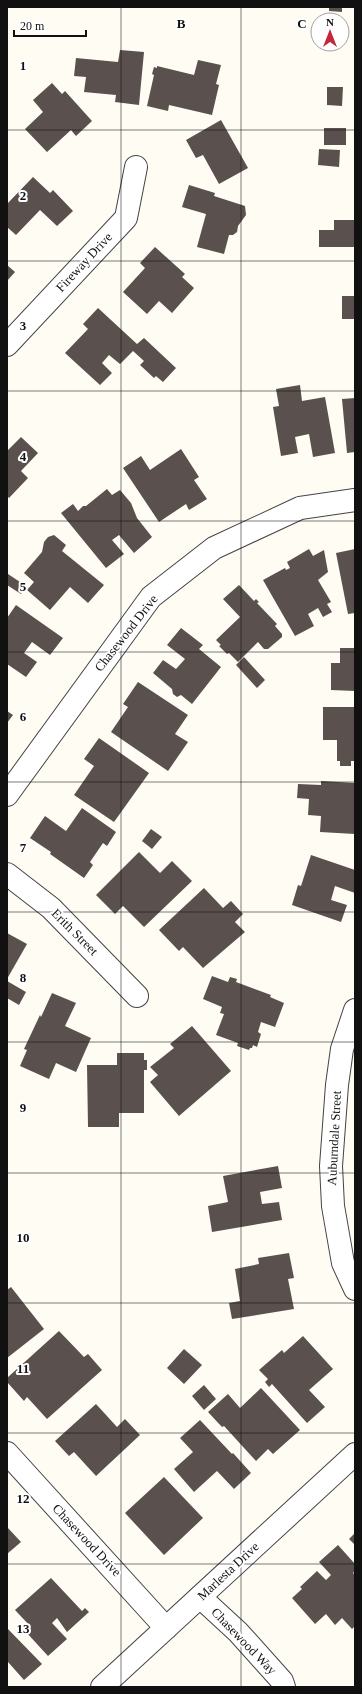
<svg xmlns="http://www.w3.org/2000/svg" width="362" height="1694" font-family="'Times New Roman',serif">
<rect width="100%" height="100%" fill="#fffcf4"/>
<g fill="#5a504d">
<path d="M329,7H342V12L329,11Z"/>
<path d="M120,50L144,52L139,105L115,102L116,95L84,92L86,77L74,76L76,58L118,62Z"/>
<path d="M198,60L221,65L216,84L219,85L212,115L169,105L168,111L147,106L154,75L152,74L154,67L157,68V66L194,75Z"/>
<path d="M52,83L62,94L65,91L92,121L76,136L71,130L47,152L25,129L43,112L33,100Z"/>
<path d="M327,87H343L342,106L327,105Z"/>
<path d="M221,120L248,168L219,184L203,155L196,158L186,140Z"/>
<rect x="324" y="128" width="22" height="17"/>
<path d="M319,149L340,150L339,167L318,165Z"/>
<path d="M33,177L50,193L53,190L73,211L57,226L40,210L16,235L7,227V204Z"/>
<path d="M189,185L215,193L214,196L245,206L246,215L238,226L237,232L233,235H229L224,254L197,247L206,214L182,207Z"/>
<path d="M334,220H355V247H319V230H334Z"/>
<path d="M155,247L185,274L182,277L194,288L172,313L159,301L147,314L123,292L145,268L140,263Z"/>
<path d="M7,265L15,272L7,281Z"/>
<rect x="342" y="296" width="13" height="23"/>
<path d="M98,308L137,344L144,338L176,368L163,382L156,376L154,378L140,365L144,361L133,351L120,364L109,355L102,363L112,373L100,385L65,353L88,329L83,324Z"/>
<path d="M300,385L302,401L325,397L335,453L313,457L309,434L295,437L298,453L281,456L273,407L279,406L276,389Z"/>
<path d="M355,398V452L347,453L342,399Z"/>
<path d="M21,437L38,453L21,471L28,478L9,498L7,496V451Z"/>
<path d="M181,449L199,477L194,480L207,499L189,510L186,504L159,522L123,468L141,456L150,470Z"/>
<path d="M107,489L112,495L120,490L131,503L137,518L152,537L134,553L119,535L112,540L124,554L106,568L61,513L73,504L78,511L83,506H86Z"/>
<path d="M54,535L66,545L62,551L104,585L88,603L70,587L50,610L27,590L34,582L24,573L42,552L44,542L48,537Z"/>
<path d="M309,549L313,556L324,550L328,572L318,580L331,602L327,604L332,612L323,617L318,608L308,614L314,626L295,636L263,580L285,568L286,570L290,568L287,562Z"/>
<path d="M355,549V613L348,614L336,553Z"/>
<path d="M8,574L26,586L21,594L7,585Z"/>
<path d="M239,585L254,601L256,599L259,602L257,603L277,624L275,626L282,634V637L268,649H264L258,642L238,662L229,653L227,654L219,646L221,645L216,640L240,617L223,599Z"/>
<path d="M16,605L63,638L50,655L32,642L24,653L37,662L26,677L7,664V618Z"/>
<path d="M181,628L203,645L199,649L221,667L192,704L181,695L177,697L173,694L172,689L153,673L163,660L176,669L185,659L167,645Z"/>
<path d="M340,648H355V691L331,690V663H340Z"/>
<path d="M244,657L265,680L257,688L236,665Z"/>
<path d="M138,682L188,715L175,734L188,742L168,771L111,732L128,707L123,704Z"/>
<path d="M323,707H355V761H351V766H340V761H337V740H323Z"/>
<path d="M7,711L13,715L7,723Z"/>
<path d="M99,738L149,773L114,822L74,795L94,766L84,759Z"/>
<path d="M321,781L355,783V834L320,832L321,816L308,815L309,799L297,798L298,784L321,785Z"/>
<path d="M82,808L116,832L107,846L103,843L90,862L93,865L84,878L50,854L51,852L30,838L45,816L66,831Z"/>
<path d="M151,829L162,837L152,849L142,841Z"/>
<path d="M139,852L160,873L172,861L192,881L144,927L123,906L115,914L96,895Z"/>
<path d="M311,855L355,870V893L335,886L331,900L347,905L341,922L292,905L298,885L301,886Z"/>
<path d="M204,888L223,908L231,901L243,914L235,922L245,932L203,968L183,947L179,951L159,930Z"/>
<path d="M7,933L27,944L7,979Z"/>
<path d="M212,976L228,982L230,977L237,979L236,982L271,995L270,997L284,1003L275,1027L261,1022L258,1032L261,1034L257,1047L253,1045L252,1048H250L249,1050L237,1046L238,1043L216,1035L224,1014L220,1013L222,1007L203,999Z"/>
<path d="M7,981L26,992L19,1005L7,998Z"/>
<path d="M52,993L76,1003L65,1026L91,1038L76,1072L56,1063L49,1079L20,1066L27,1050L24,1049L40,1015L41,1017Z"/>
<path d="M192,1026L231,1071L179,1116L150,1082L158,1075L150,1067L174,1048L170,1044Z"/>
<path d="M117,1053H144V1060H147V1070H144V1113H119V1127H88L87,1065H117Z"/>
<path d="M278,1166L282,1188L260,1192L262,1204L279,1202L282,1220L212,1232L208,1206L228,1202L223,1176Z"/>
<path d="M289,1253L294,1278L288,1279L294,1309L232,1319L229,1303L240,1301L235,1269L259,1264L258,1258Z"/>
<path d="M11,1287L44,1329L7,1358V1290Z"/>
<path d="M59,1331L84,1357L88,1354L102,1370L47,1419L27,1397L24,1401L7,1382V1378Z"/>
<path d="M303,1336L333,1369L309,1390L325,1407L307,1423L272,1384L269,1387L265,1382L268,1379L259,1370L282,1350L284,1353Z"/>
<path d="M184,1349L202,1365L184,1384L167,1368Z"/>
<path d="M204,1385L216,1399L204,1410L192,1396Z"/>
<path d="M261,1388L300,1430L273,1454L268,1449L256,1461L224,1426L222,1427L208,1412L228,1394L240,1408Z"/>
<path d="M96,1404L117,1427L125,1419L140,1435L96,1476L74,1452L69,1456L55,1441Z"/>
<path d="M200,1420L232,1454L233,1453L251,1473L234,1489L217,1471L194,1492L174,1469L193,1452L180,1438Z"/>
<path d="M164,1477L203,1518L164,1555L125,1513Z"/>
<path d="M7,1527L21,1542L7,1554Z"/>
<path d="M355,1533V1545L349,1539Z"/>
<path d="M338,1545L355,1564V1571L353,1573L355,1575V1626L352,1629L342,1618L335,1625L326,1614L315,1624L292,1598L302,1589L300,1587L317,1571L326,1580L331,1575L319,1562Z"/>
<path d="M51,1578L82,1611L85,1608L89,1612L67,1632L57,1618L52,1623L67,1639L48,1656L26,1632L31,1627L15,1610Z"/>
<path d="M7,1628L42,1664L24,1680L8,1662L7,1663Z"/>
</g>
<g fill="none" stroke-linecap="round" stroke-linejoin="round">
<g stroke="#444" stroke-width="24">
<g id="minor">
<path d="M7,345L126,218L136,167"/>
<path d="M7,795L151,597L214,548L300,508L355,500"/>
<path d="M7,874L51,908L137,996"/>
<path d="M7,1453L166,1628"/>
</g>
</g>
<g stroke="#444" stroke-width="24">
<g id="tertiary">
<path d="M355,1010L342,1049L337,1085L331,1166L333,1206L343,1263L355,1289"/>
<path d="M200,1597L238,1632L282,1681L284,1687"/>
<path d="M102,1687L355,1454"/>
</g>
</g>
<use href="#minor" stroke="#fff" stroke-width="22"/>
<use href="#tertiary" stroke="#fff" stroke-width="22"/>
</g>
<path fill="none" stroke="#111" stroke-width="1" stroke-opacity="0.55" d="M121,7V1687M241,7V1687M7,130H355M7,261H355M7,391H355M7,521H355M7,652H355M7,782H355M7,912H355M7,1042H355M7,1173H355M7,1303H355M7,1433H355M7,1564H355"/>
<g text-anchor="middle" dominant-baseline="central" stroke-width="4" stroke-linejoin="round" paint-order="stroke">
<g font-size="13" fill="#111" stroke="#fff">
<text transform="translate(84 262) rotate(-47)">Fireway Drive</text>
<text transform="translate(126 633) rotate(-52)">Chasewood Drive</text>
<text transform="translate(75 932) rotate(45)">Erith Street</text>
<text transform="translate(334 1138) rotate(-87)">Auburndale Street</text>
<text transform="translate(87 1540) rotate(47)">Chasewood Drive</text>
<text transform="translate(228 1571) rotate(-43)">Marlesta Drive</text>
<text transform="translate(244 1641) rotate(46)">Chasewood Way</text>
</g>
</g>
<g font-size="13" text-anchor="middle" font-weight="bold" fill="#111" stroke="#fff" stroke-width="4" stroke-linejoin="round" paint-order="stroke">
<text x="181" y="28">B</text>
<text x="302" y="28">C</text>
<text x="23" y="70">1</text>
<text x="23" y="200">2</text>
<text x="23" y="330">3</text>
<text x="23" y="461">4</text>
<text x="23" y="591">5</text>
<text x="23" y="721">6</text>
<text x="23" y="852">7</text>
<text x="23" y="982">8</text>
<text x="23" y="1112">9</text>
<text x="23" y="1242">10</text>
<text x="23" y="1373">11</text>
<text x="23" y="1503">12</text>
<text x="23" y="1633">13</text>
</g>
<rect width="362" height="1694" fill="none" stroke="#111111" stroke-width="16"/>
<g transform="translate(330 32)"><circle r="19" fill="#ffffff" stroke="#a0a0a0"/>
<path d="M0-3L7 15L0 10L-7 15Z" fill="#c4263f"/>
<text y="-6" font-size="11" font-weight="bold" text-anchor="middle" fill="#111111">N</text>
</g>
<path d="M14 30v6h72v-6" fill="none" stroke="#111111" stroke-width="2"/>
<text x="20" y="30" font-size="12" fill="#111111" stroke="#ffffff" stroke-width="3" paint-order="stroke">20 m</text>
</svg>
